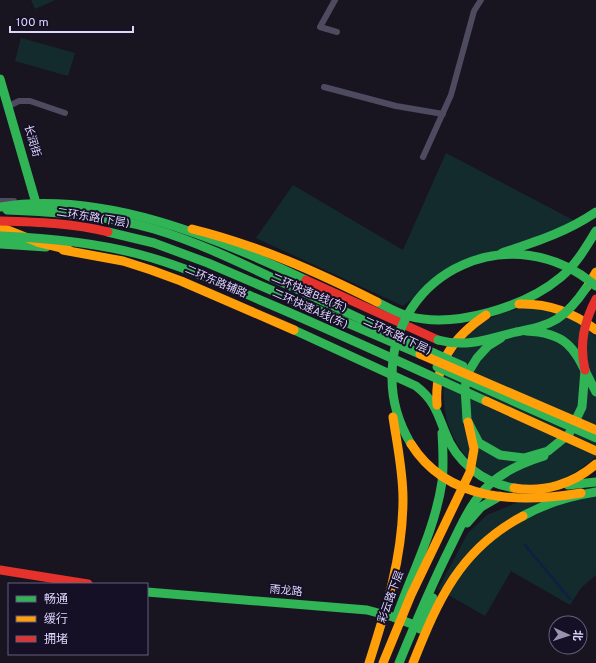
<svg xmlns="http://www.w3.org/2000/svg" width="596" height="663" font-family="Overpass,'Noto Sans SC',sans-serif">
<rect width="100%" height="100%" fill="#181521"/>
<g fill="#142b2d">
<path d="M31,0H55L35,9Z"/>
<path d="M21,38L75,53L68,76L15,61Z"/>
<path d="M446,153L575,221L446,272L403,306L256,238L293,185L403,250Z"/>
<path d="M524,308C553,308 576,317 596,337V456C578,473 557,485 531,485C436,485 409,351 498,315C506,311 515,310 524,308Z"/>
<path d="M596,487V575L581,588L570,605L511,571L485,616L438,589L468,533L487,515L526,499Z"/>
</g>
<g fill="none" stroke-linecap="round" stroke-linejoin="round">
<path stroke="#0f1e43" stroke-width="2.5" d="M525,545L570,599"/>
<g stroke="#4e4b61" stroke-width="6">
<path d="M335,0L320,27L337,32"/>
<path d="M324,87L396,106L443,114"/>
<path d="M9,106L19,101H30L65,113"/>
<path d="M423,157L451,95L474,11L481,0"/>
<path d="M0,201H14"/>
</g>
<g stroke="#30b455" stroke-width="9">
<path d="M0,79L38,210"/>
<path d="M0,207C102,190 215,237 306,280"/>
<path d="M7,210C56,212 106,215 154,229C197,242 237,261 277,280C330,304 381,329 434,353"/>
<path d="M0,244L46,247"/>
<path d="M502,253C535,242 567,232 596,212"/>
<path d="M377,302C387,307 397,313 408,316C454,329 525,307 561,277C576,265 586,247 596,231"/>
<path d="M294,330L416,386C434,400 437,412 445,432C456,462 483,483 514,488"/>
<path d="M526,331C575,333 576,356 596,392"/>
<path d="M501,338L488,346L477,358L469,371L465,387L467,420L479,443L500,455L524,458L548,451L569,434L582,407L585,370"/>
<path d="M568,485L596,482"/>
<path d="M523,516C546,503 570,496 596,492"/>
<path d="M467,523L481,507L500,496"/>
<path d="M147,592L367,610L393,617L420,627"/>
<path d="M396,618C412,573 435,529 442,482C444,465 443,449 442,433"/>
<path d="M420,629L433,598"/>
</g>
<g stroke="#ff9f0a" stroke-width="9">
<path d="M0,227L40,243L69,250"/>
<path d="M192,229C257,245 317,272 377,302"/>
<path d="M63,250L123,261L151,270L181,281L294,330"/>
<path d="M587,287L596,272"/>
<path d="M519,304C549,303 573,312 596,330"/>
<path d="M437,405C434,364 453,337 486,315"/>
<path d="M514,488C544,493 573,484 596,464"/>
<path d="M413,663C438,600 460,549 523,516"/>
</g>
<g stroke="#e5322d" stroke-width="9">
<path d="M306,280L438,340"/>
<path d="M0,570L88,584"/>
</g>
<g stroke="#30b455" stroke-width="9">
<path d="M108,232L154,243L208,263L420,354"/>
<path d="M0,236C46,238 93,242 138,254C180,265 220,283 260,300C336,332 411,367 486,401"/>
<path d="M438,340C467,348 488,339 516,332C530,329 544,327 557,319C569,311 578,300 586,288"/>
<path d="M434,353L463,366"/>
<path d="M437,367L596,438"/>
<path d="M411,444C399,424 392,401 392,378C391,269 514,216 596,286"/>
<path d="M399,663C415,624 431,586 450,548C461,526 471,501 490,484C505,470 525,462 544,456"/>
</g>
<g stroke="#ff9f0a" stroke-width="9">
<path d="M420,354L596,430"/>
<path d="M486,401L596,451"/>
<path d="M411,444C448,503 520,503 581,493"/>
<path d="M369,663C386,610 403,556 403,499C403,471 397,444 393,417"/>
<path d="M383,663L411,595L470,472L474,449L468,422"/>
</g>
<g stroke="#e5322d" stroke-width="9">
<path d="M0,221C36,222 73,223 108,232"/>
<path d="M585,370C579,344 584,322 596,299"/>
</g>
</g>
<g text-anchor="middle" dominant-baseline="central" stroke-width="4" stroke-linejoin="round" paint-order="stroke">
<g font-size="11" fill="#ded6fd" stroke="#151026">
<text transform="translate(32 141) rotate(74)">长润街</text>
<text transform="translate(93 218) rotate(9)">二环东路(下层)</text>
<text transform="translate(216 282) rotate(23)">二环东路辅路</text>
<text transform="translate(309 293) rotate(23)">二环快速B线(东)</text>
<text transform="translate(310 309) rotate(24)">二环快速A线(东)</text>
<text transform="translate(397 336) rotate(25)">二环东路(下层)</text>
<text transform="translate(286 591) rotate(5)">雨龙路</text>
<text transform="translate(391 597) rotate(-70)">彩云路下层</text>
</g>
</g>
<rect x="8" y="583" width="140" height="72" fill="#151026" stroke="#655f7c"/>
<rect x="16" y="596" width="20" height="6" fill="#30b455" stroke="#655f7c"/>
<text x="44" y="603" font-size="12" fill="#ded6fd">畅通</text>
<rect x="16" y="616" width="20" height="6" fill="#ff9f0a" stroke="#655f7c"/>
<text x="44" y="623" font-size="12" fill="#ded6fd">缓行</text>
<rect x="16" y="636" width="20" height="6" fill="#e5322d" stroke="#655f7c"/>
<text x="44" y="643" font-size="12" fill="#ded6fd">拥堵</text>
<g transform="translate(568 635) rotate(93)"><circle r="19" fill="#151026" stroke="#655f7c"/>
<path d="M0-3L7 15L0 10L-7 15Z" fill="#9992b0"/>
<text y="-6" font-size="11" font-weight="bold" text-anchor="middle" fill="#ded6fd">北</text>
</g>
<path d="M10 26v6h123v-6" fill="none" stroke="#ded6fd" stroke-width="2"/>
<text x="16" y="26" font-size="12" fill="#ded6fd" stroke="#151026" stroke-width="3" paint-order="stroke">100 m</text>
</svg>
